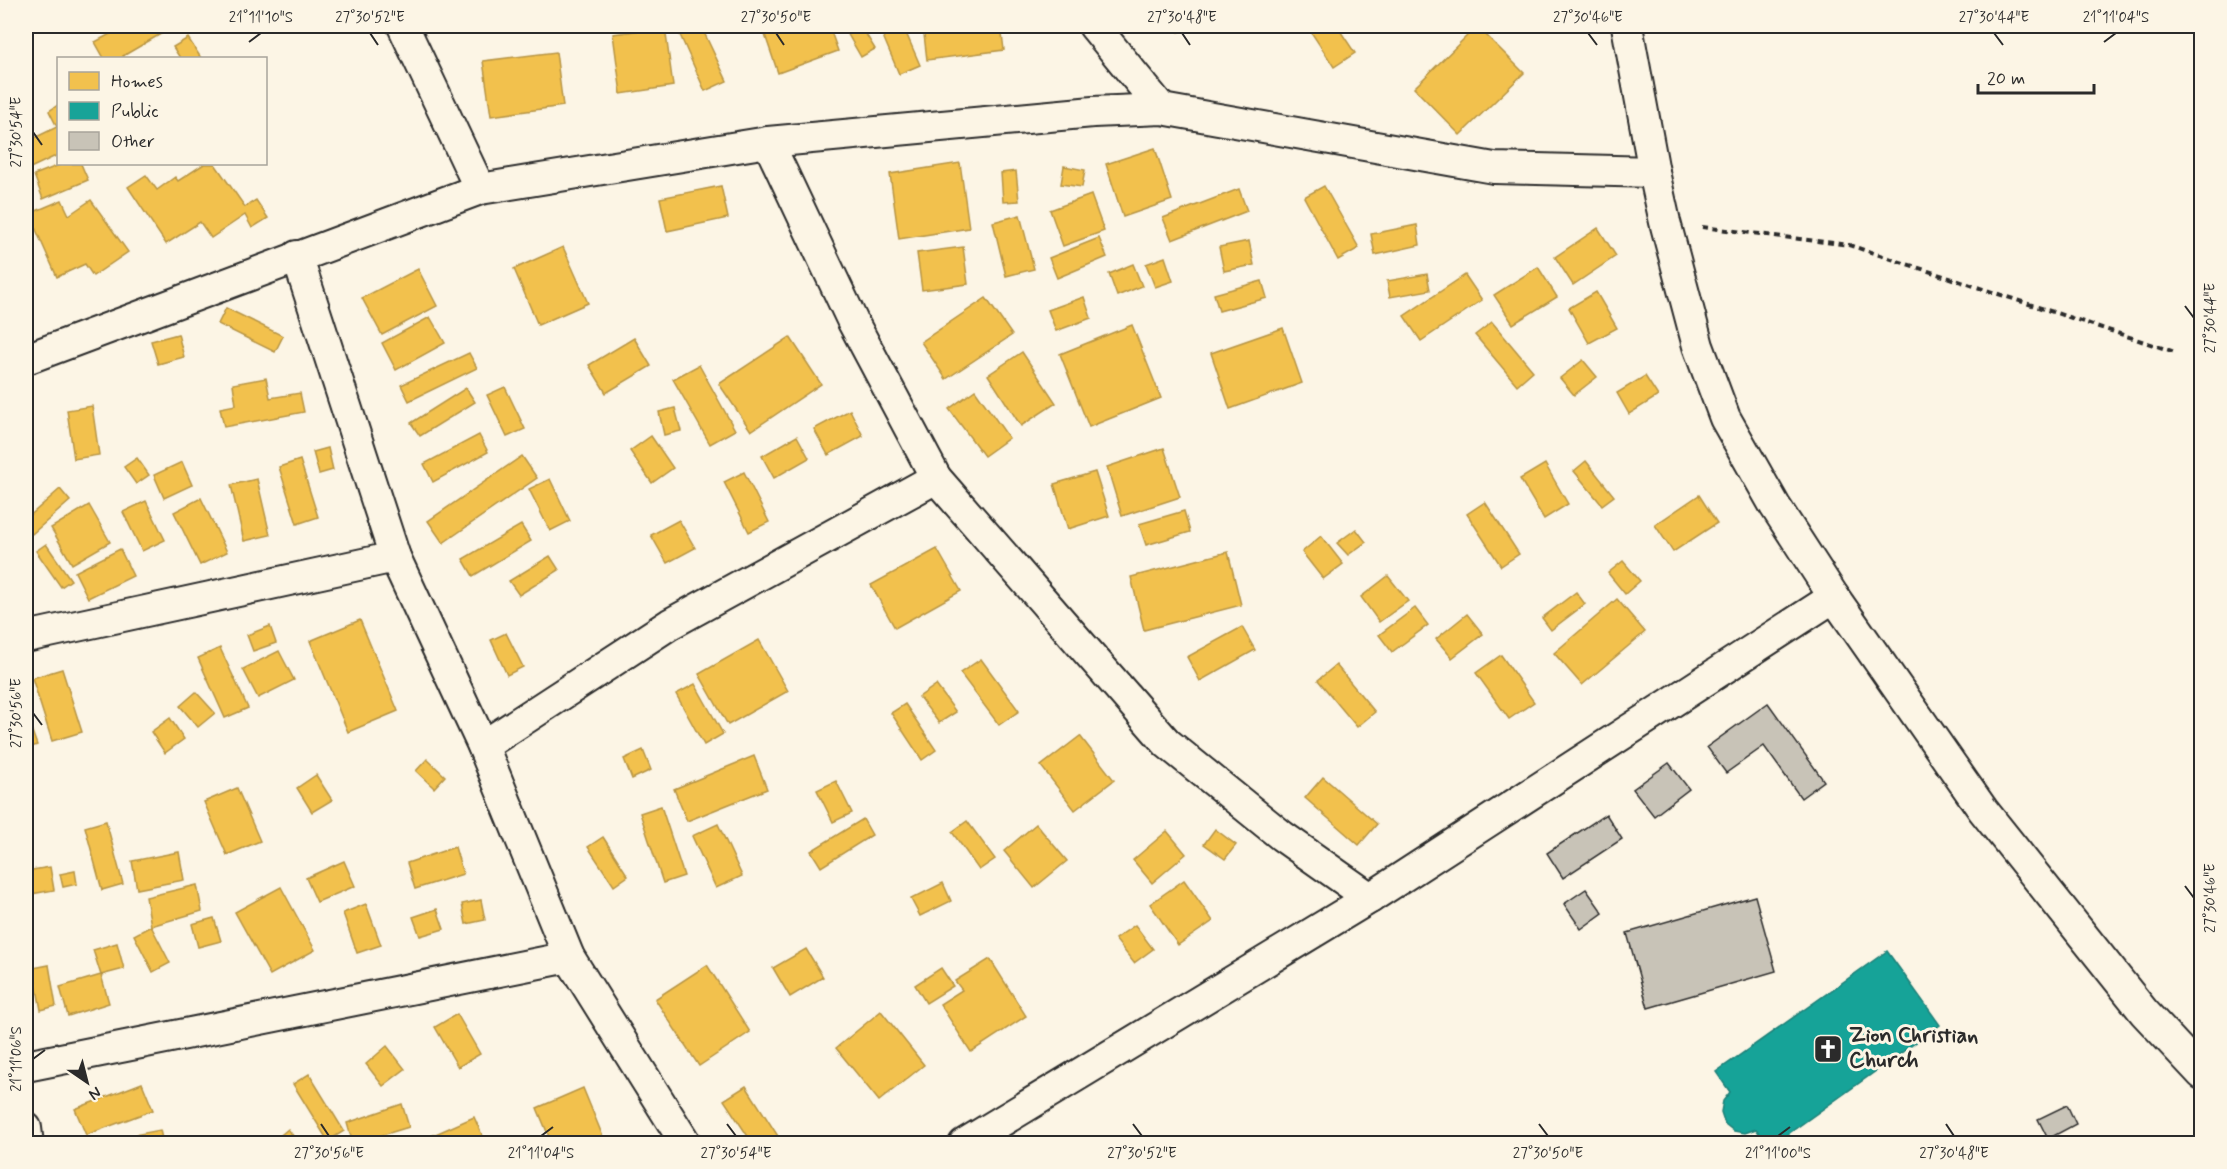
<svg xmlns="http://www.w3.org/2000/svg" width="2227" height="1169" font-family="Mynerve,sans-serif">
<rect width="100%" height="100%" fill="#fcf5e5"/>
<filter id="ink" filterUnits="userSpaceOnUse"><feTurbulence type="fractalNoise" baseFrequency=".0167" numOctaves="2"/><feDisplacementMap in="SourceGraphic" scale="12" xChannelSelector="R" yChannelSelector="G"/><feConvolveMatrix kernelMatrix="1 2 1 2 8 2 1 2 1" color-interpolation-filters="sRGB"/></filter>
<g filter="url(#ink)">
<g fill="#f2c14e" stroke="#b69444" stroke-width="1.5">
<path d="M125,26H163L166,31L123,56L125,58H104L95,42Z"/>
<path d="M701,26L727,81L705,91L680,35Z"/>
<path d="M762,26H829L838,51L778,73Z"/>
<path d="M856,26H861L875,49L861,57L846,31Z"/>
<path d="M888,26H903L920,65L899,74L880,29Z"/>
<path d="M923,26H1001L1004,50L927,60Z"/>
<path d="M1176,26H1193L1179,32Z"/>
<path d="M1320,26H1337L1355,53L1334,67L1311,32Z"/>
<path d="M1477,26L1524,73L1460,135L1414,88Z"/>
<path d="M665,27L673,86L621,94L613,34Z"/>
<path d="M188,38L201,58H180L173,47Z"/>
<path d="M556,52L563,106L491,116L483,61Z"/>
<path d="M58,105V155L26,170V142L57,127L49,111Z"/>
<path d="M1155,148L1172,200L1123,217L1106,164Z"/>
<path d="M960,163L969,228L899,239L890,174Z"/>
<path d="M62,164H81L88,180L43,199L34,175Z"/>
<path d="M204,164H215L245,207L256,200L268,218L252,228L245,215L211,238L200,222L166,244L128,187L146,175L157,190L175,177L178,181Z"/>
<path d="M1064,166L1085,170L1082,187L1061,184Z"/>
<path d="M1016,171L1019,201L1003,202L1001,173Z"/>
<path d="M721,186L728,218L667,231L660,198Z"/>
<path d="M1324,186L1359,248L1338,260L1304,197Z"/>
<path d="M1239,189L1247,211L1172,240L1163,218Z"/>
<path d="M1091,195L1104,231L1063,246L1050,210Z"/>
<path d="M62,200L69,215L91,200L128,252L93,276L85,264L57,277L29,214Z"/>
<path d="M1020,215L1034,269L1006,276L993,222Z"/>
<path d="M1417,225L1420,245L1375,255L1371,234Z"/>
<path d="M1598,228L1616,256L1573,285L1555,257Z"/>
<path d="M1099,238L1107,257L1057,278L1049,258Z"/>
<path d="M1249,241L1254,265L1224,271L1219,247Z"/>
<path d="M563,247L588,303L538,325L514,269Z"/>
<path d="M963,247L968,284L922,290L917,253Z"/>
<path d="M1165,257L1173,281L1155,287L1146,264Z"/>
<path d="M1133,264L1142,286L1117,296L1109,274Z"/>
<path d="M1538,267L1557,297L1513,324L1494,295Z"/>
<path d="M418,269L437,306L382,335L362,298Z"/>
<path d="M1427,274L1430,290L1390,297L1387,281Z"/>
<path d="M1465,275L1482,300L1421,341L1404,316Z"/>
<path d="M1262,281L1267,298L1219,311L1214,294Z"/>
<path d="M1596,292L1617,328L1589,343L1569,308Z"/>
<path d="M1084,297L1091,318L1056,331L1048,310Z"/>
<path d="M986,298L1012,335L946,379L921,342Z"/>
<path d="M226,308L283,336L275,352L218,324Z"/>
<path d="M430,317L445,343L396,370L382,343Z"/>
<path d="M1492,322L1533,371L1517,385L1475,335Z"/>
<path d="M1132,325L1161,398L1089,427L1060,354Z"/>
<path d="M1283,328L1302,383L1230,409L1211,353Z"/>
<path d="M178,334L184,357L158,364L151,341Z"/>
<path d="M790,337L821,384L751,431L719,384Z"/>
<path d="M634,338L651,366L606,393L589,365Z"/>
<path d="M1022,352L1056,403L1021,426L988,375Z"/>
<path d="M469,353L477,368L409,401L401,385Z"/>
<path d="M1583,360L1597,377L1574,395L1560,378Z"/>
<path d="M699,365L735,430L710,444L673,379Z"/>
<path d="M1645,376L1658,396L1629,414L1617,393Z"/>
<path d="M266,378L270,398L300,393L304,412L224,427L220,408L236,405L233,384Z"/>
<path d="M505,387L525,429L507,437L487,395Z"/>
<path d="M466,388L475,402L420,436L411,423Z"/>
<path d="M975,390L1009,438L984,456L949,409Z"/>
<path d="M92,406L99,455L74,459L67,410Z"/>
<path d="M675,408L681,431L664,435L659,412Z"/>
<path d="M850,410L863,436L828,455L814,429Z"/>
<path d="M479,435L488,452L433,482L424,464Z"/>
<path d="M651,436L673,468L652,483L630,451Z"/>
<path d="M797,436L809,458L774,478L762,456Z"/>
<path d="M328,448L333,470L319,474L313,452Z"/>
<path d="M1164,448L1180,497L1122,516L1107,467Z"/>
<path d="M522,456L537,478L443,543L428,521Z"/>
<path d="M137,458L149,475L136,484L124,467Z"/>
<path d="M300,460L318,517L297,524L279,467Z"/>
<path d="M1586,461L1614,496L1602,505L1574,471Z"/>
<path d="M182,462L192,485L164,498L154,475Z"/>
<path d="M1545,464L1568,504L1544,519L1520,479Z"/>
<path d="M744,472L769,522L749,532L724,482Z"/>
<path d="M1095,472L1109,516L1068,529L1054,484Z"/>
<path d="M257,479L270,535L244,541L231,485Z"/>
<path d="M550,479L570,521L550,531L529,489Z"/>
<path d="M60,489L70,501L32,534L26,527V519Z"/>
<path d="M1699,495L1717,523L1673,552L1655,525Z"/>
<path d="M201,498L227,552L200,565L174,512Z"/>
<path d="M146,501L165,540L142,551L123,512Z"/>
<path d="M1485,502L1519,554L1501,566L1467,514Z"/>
<path d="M89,505L110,542L72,564L51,528Z"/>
<path d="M1184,511L1190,532L1146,545L1139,524Z"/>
<path d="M679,520L695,548L667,563L651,535Z"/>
<path d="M521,525L531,541L473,576L463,559Z"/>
<path d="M1356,529L1366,542L1348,555L1337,543Z"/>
<path d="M1321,536L1343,564L1323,579L1302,552Z"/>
<path d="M46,544L71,580L61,587L36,551Z"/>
<path d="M120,549L133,576L88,598L75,572Z"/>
<path d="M937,549L961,591L895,628L871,585Z"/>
<path d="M1228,552L1241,605L1144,630L1131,577Z"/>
<path d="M550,556L559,570L519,595L509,581Z"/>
<path d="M1623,561L1640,581L1625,594L1608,573Z"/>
<path d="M1388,576L1408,601L1379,622L1361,597Z"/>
<path d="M1576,592L1585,604L1551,630L1542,618Z"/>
<path d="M1617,599L1645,632L1582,685L1554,653Z"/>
<path d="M1415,608L1428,625L1392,652L1379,635Z"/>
<path d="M1467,614L1483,634L1452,658L1436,639Z"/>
<path d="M360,620L398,711L348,732L310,641Z"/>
<path d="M270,626L276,643L253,651L247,635Z"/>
<path d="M1242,627L1255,650L1200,681L1187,657Z"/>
<path d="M506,633L523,667L507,675L491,640Z"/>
<path d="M759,640L788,691L728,725L699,674Z"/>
<path d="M220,648L248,708L225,718L198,658Z"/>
<path d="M279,651L294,680L258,698L243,669Z"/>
<path d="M1501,655L1534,702L1509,719L1476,673Z"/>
<path d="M981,659L1019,711L999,725L960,673Z"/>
<path d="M1336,665L1375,712L1357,727L1318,680Z"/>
<path d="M62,669L82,732L52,741L32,678Z"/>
<path d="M695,684L723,734L704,745L676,694Z"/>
<path d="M936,685L956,712L939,723L919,697Z"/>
<path d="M196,692L215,713L198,727L180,706Z"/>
<path d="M905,704L936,750L922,760L891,713Z"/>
<path d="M26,715L37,745L26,749Z"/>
<path d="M170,718L184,739L165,753L151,732Z"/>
<path d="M1080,736L1114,780L1075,810L1041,766Z"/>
<path d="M643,750L651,770L632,779L624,759Z"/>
<path d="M754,756L767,789L687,821L674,789Z"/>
<path d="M427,759L445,776L434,788L416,771Z"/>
<path d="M316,775L332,800L312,812L297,788Z"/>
<path d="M1323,777L1377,824L1359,845L1305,798Z"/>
<path d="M836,781L852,813L833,822L817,790Z"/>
<path d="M237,788L260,841L227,855L204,802Z"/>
<path d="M661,806L684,876L663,883L640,813Z"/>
<path d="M863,819L872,835L821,867L811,851Z"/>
<path d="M106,821L123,884L102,890L85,827Z"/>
<path d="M967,821L995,859L979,870L952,832Z"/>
<path d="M718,824L742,876L716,888L692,836Z"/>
<path d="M1036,824L1067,861L1034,888L1004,851Z"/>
<path d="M1215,829L1236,845L1225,859L1204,844Z"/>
<path d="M1167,831L1186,854L1152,883L1133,860Z"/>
<path d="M603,837L628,876L614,886L588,847Z"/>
<path d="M455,847L463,874L415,889L407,863Z"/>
<path d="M179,852L184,880L137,889L132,861Z"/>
<path d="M344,861L355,886L317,902L306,878Z"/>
<path d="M50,867L54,890L26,895V871Z"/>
<path d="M75,871L77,884L63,887L60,874Z"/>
<path d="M1184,880L1213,921L1178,945L1150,904Z"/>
<path d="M943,883L951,901L920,916L911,899Z"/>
<path d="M197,885L202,911L151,926L146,897Z"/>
<path d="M281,887L315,950L270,975L235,912Z"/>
<path d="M481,900L485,920L466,924L462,904Z"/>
<path d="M366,904L381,945L357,953L343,913Z"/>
<path d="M437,909L444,929L420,936L413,917Z"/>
<path d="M214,918L221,941L198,947L192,924Z"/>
<path d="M1135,925L1153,949L1134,963L1115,939Z"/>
<path d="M151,926L170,963L153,972L134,935Z"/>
<path d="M117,943L124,969L101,975L93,950Z"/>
<path d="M806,949L823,977L790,997L773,968Z"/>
<path d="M990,959L1026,1016L971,1052L940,1004L962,990L955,981Z"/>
<path d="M49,965L56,1006L41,1010L33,968Z"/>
<path d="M707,965L750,1032L699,1066L655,999Z"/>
<path d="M941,968L953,986L926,1003L915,985Z"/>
<path d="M101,975L109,1003L68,1016L60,987Z"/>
<path d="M881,1011L924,1065L879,1101L836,1048Z"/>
<path d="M457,1014L480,1054L458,1067L435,1027Z"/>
<path d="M387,1046L405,1069L383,1086L366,1064Z"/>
<path d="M309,1074L344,1131L328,1141L293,1084Z"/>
<path d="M142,1083L153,1110L86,1135L75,1109Z"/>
<path d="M746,1086L783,1144H753L724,1100Z"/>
<path d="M583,1088L606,1144H552L537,1108Z"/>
<path d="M402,1104L409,1127L353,1144L347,1123Z"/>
<path d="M474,1117L486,1144H413Z"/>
<path d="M288,1129L299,1144H270Z"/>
<path d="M160,1130L163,1143L109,1144L108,1140Z"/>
</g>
<path fill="#17a398" stroke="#1d7f77" stroke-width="1.5" d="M1887,951L1940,1025L1774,1144H1767L1756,1129L1745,1133L1734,1131L1725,1124L1721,1112L1723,1101L1730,1092L1716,1072Z"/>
<g fill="#c8c3b7" stroke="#2b2b2b" stroke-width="1.5">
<path d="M1768,703L1824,781L1801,798L1764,746L1726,773L1707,747Z"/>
<path d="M1669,763L1689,789L1654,816L1633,789Z"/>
<path d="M1606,814L1622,839L1563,878L1547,853Z"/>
<path d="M1586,889L1603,913L1581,929L1564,904Z"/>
<path d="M1755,896L1776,971L1648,1008L1627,933Z"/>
<path d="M2067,1105L2076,1124L2048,1139L2038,1119Z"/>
</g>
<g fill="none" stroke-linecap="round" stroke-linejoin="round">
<g stroke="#2b2b2b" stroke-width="34">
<g id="street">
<path d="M403,26L480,189"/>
<path d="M1094,26L1162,109"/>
<path d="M1627,26L1654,172L1665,222L1698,346L1725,418L1775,506L1834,597L1983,810L2144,1012L2202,1074"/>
<path d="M768,142L853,322L936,478L1167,743L1282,836L1370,898"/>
<path d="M297,256L395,557L483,746L569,957L686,1144"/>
<path d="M26,359L480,189L768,142L1093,112L1162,109L1494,168L1654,172"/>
<path d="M26,637L395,557"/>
<path d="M483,746L670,624L936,478"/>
<path d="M26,1066L569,957"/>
<path d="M26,1128L28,1144"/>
<path d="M964,1144L1370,898L1834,597"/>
</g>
</g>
<path stroke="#2b2b2b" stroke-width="4" stroke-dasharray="6 4.5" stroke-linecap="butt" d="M1702,227L1849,245L2175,352"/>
<use href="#street" stroke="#fcf5e5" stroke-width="30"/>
</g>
</g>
<path fill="none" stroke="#2b2b2b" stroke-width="2" d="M370,33L378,45M776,33L784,45M1182,33L1190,45M1588,33L1597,45M1994,33L2003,45M249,42L261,33M2104,42L2116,33M33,132L42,145M2185,306L2194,318M33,713L42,725M2185,886L2194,898M33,1059L45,1050M321,1124L329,1136M727,1124L736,1136M1133,1124L1142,1136M1539,1124L1548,1136M1946,1124L1954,1136M541,1136L553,1127M1778,1136L1790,1127"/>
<defs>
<g id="church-square" transform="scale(1.5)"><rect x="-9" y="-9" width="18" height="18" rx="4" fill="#2b2b2b" stroke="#fcf5e5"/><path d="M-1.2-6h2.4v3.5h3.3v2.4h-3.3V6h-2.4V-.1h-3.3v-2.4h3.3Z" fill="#fff"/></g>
</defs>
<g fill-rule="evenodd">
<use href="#church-square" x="1828" y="1049"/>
</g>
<g text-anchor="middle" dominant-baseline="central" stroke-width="6" stroke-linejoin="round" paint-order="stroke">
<g font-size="22" font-weight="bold" fill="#2b2b2b" stroke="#fcf5e5" text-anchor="start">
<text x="1849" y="1036">Zion Christian<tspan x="1849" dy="25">Church</tspan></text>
</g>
</g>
<rect width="2227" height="1169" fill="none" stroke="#fcf5e5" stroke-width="66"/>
<rect x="57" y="57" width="210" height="108" fill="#fcf5e5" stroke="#a8a49b" stroke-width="1.5"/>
<rect x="69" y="72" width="30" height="18" fill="#f2c14e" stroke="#a8a49b" stroke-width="1.5"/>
<text x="111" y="87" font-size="18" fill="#2b2b2b">Homes</text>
<rect x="69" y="102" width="30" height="18" fill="#17a398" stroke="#a8a49b" stroke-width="1.5"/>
<text x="111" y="117" font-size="18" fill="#2b2b2b">Public</text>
<rect x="69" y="132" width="30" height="18" fill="#c8c3b7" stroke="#a8a49b" stroke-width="1.5"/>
<text x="111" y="147" font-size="18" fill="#2b2b2b">Other</text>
<g transform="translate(87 1082) rotate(145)" stroke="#fcf5e5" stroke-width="4.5" paint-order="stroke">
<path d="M0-4.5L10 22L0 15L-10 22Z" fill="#2b2b2b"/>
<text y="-9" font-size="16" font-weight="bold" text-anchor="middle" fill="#2b2b2b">N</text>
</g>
<path d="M1978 84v9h116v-9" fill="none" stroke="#2b2b2b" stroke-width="3"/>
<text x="1987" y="84" font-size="18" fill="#2b2b2b" stroke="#fcf5e5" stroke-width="4.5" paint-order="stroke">20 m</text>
<rect x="33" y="33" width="2161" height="1103" fill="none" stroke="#2b2b2b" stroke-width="2"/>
<g font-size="15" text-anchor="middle" fill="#2b2b2b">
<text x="261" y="22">21°11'10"S</text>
<text x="370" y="22">27°30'52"E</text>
<text x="776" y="22">27°30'50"E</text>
<text x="1182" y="22">27°30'48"E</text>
<text x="1588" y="22">27°30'46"E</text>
<text x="1994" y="22">27°30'44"E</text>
<text x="2116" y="22">21°11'04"S</text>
<text transform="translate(16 132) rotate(-90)" y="5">27°30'54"E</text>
<text transform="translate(2210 318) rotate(-90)" y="5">27°30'44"E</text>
<text transform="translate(16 713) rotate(-90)" y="5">27°30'56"E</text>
<text transform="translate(2210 898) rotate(-90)" y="5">27°30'46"E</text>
<text transform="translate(16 1059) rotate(-90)" y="5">21°11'06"S</text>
<text x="329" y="1158">27°30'56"E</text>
<text x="541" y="1158">21°11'04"S</text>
<text x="736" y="1158">27°30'54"E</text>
<text x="1142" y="1158">27°30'52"E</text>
<text x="1548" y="1158">27°30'50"E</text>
<text x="1778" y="1158">21°11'00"S</text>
<text x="1954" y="1158">27°30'48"E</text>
</g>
</svg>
